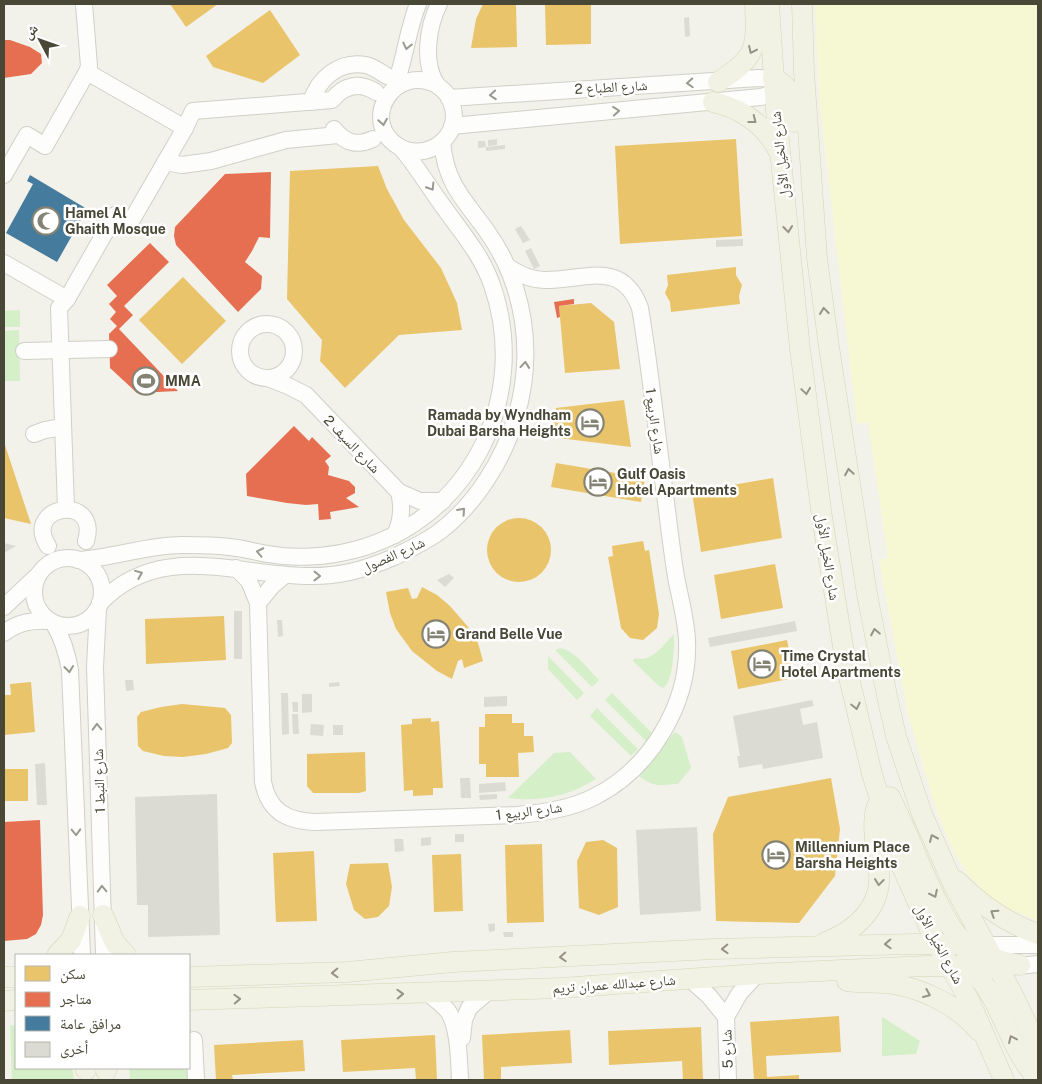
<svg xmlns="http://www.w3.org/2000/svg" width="1042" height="1084" font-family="'Public Sans','Noto Naskh Arabic',sans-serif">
<rect width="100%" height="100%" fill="#f2f2ea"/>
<g fill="#d5efc8">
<path d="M20,310V327H4V311Z"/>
<path d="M19,330L20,381H4V331Z"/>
<path d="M674,634C674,646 674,682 663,688L659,686L633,661L635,658C652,663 663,645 674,634Z"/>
<path d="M561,648C576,652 588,669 599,680L592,687L555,650Z"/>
<path d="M548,656L584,693L577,700L548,669Z"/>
<path d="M612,693L653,734L646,741L605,700Z"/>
<path d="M597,708L638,749L631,756L590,716Z"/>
<path d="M675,732L682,737L691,768L678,784C658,785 654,788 638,775Z"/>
<path d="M570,752L596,779C569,796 540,802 508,798L554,753Z"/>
<path d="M882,1017L920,1041L916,1054L882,1056Z"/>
<path d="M10,1025L16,1026V1068H72L74,1080H12Z"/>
<path d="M189,1028H191L192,1080H130L129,1068H189Z"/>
</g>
<path fill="#f6f8d3" d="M815,4H1038V921L1010,909L987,894L968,875L953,850L937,813L908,714L879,560L888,558L868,422L857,424L820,107Z"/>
<g fill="#e9c46a">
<path d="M170,4H218L186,27Z"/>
<path d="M483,4H516L517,47L471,48L476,19Z"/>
<path d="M545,4H591V44L546,45Z"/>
<path d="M270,10L300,55L263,83L213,67L206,56Z"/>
<path d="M736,139L742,236L620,244L615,146Z"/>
<path d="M378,166L387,189L404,220L441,268L457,303L462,330L399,335L345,388L320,361L322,340L287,299L290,171Z"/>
<path d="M736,267V275L742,285L739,296L740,304L671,312L670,302L665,293L668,285L667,275Z"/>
<path d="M183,277L226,321L182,364L139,320Z"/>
<path d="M591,303L614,322L620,369L565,373L559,306Z"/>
<path d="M624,400L631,447L551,437L556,408Z"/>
<path d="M4,442L31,524L4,518Z"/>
<path d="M556,463L645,478L641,502L551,487Z"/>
<path d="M773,478L782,538L701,552L692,492Z"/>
<circle cx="519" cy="550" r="32"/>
<path d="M643,541L645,551L649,550L659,614L657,628L643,640L630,638L621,628L608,557L613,556L612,546Z"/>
<path d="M775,564L783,608L721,619L714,575Z"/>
<path d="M422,587L437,595L450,606L469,628L478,643L483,661L464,668L462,659L458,661L452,679L437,671L412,651L396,629L390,613L386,592L408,588L412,599L417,598Z"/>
<path d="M224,616L226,660L146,664L145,619Z"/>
<path d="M787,640L794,678L738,689L731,651Z"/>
<path d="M31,682L35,732L4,735V695H11L10,684Z"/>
<path d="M182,704L225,708L231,715L232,743L228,748L206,754L183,757L164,756L143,751L138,746L137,717L141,712L161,707Z"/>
<path d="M485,714H512V723H524V736H533L534,752L518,753L519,777H486V764H479V727H485Z"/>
<path d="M431,718V722L439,721L443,788H433V795L413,796V790L404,791L401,725L412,724V719Z"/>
<path d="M365,752L366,791L359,793H313L307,786V754Z"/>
<rect x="4" y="769" width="24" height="32"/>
<path d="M831,778L840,829L835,876L799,923L716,921L713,834L728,797Z"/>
<path d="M603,840L617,848L618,907L599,915L579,908L577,861L586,842Z"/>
<path d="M542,844L544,922L507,923L505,845Z"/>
<path d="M314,851L317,921L276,922L273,853Z"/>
<path d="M461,854L463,911L434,912L432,855Z"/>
<path d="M388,863L392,887L389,906L378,917L365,919L354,910L346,884L350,864Z"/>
<path d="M839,1016L841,1052L766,1056L767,1077L799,1075V1080H754L750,1022Z"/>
<path d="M701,1027L703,1080H683L682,1061L609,1065L608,1031Z"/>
<path d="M570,1030L572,1063L501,1067V1080H484L482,1035Z"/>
<path d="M435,1035L437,1080H416L415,1068L343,1072L341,1040Z"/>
<path d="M303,1040L305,1071L232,1075L233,1080H216L214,1045Z"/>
</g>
<g fill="#e76f51">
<path d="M4,40H10L30,47L41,54L42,63L31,74L4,78Z"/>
<path d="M271,172L270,238L259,237L252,251L245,262L262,276L261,289L238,312L176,245L174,236L175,227L225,174Z"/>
<path d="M150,243L169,262L124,306L133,315L119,329L178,391L137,393L110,368L109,334L117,326L110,319L116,312L109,304L117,296L107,285Z"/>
<path d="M574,299V304L559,306L560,317L557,318L554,302Z"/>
<path d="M294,426L309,441L312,437L331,456L325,461L329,467L328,475L349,481L355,487V493L346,498L359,507L330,512L331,519L319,520L318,504L306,505L287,503L247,496L246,474Z"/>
<path d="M40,820L43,915L41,925L36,934L27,939L4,941V822Z"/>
</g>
<path fill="#457b9d" d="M30,175L87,209L57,262L6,233L33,184L27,181Z"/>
<g fill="#dcdbd3">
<path d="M689,17L690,36L685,37L684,18Z"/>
<path d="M497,139V145L488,146V140Z"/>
<path d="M478,141H485L486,147L478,148Z"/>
<path d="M505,145V149L486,151V147Z"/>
<path d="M521,226L530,240L523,243L515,229Z"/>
<path d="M743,239V246L716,247V240Z"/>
<path d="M531,248L540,266L534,269L525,251Z"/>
<path d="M4,543L16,546L4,553Z"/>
<path d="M449,574L454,578L445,587L437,580Z"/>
<rect x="234" y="611" width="8" height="48"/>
<path d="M277,620H282L283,636L278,637Z"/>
<path d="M795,621L797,631L710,647L708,638Z"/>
<path d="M125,680H133L134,690L126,691Z"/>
<path d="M339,682L340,686L329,687V683Z"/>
<path d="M281,693H288L289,734L282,735Z"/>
<path d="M302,694H312V712L302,713Z"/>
<path d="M507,696V706L484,707V697Z"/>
<path d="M812,700L814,706L800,709L803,725L817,722L823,758L763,769L762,764L739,768L737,756H740L733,716Z"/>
<path d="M292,702H298V712H293Z"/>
<path d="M292,714H298L299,734H293Z"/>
<path d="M311,724L324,725L323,736L310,735Z"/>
<rect x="333" y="725" width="10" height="10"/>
<path d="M45,763L47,805H37L35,764Z"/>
<path d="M460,778H470L471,798H461Z"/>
<path d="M505,782L506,791L479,793V784Z"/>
<path d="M217,794L220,935L148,937V905H137L135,797Z"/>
<path d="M497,794V799L480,800L479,795Z"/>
<path d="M697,827L701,911L640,915L636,830Z"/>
<rect x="455" y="834" width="9" height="8"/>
<path d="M431,837V845L421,846V838Z"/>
<path d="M394,839H403L404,851L395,852Z"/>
<path d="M495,923V931L489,932L488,924Z"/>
<path d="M503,932H513V937H504Z"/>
</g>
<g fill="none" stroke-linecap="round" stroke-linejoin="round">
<g stroke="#d0d0c8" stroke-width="18">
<g id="minor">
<path d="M84,4L89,66L87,72"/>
<path d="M437,85C394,63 359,121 398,146C421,161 453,144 454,117C454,107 450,96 443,90C442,89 438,86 437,85C422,63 428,26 439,4"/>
<path d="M394,88C405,61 407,31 418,4"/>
<path d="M449,98L759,78L773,79"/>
<path d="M311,102C318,79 339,60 366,65C374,67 380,72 387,76"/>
<path d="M452,126L761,97L774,93"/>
<path d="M185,128L193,111L332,100C344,85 359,81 376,92"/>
<path d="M334,129C346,144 357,146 373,139"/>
<path d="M165,162L182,165L211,161L286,140L338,135"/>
<path d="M4,175L27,135L45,146L87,72L185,128L130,223L115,215L67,299L4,263"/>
<circle cx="267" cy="351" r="27"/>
<path d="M24,351L109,349"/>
<path d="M268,378L288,386L306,395L399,492L420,501H443"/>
<path d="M34,434L45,430L63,427"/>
<path d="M66,509L59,308L67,299"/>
<path d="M395,535C402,520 403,507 399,492"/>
<path d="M48,546C22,505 100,493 86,541"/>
<circle cx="68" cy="592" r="34"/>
<path d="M78,560C113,558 147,545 182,545C198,545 214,545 229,547C242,548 255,552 268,554C295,559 327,557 354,550C470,520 531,397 492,285C482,256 463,234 445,209C430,189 418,168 402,149"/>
<path d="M236,568L249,581L258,603L263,782C269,812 287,821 316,822L517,815C543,813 570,809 594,797C650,769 690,704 687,640C686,619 680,598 676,577C672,552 669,527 666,502C657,438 651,372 640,308C622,258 582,281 544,280C531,280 519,274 508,267"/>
<path d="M100,603C158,542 232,574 305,576C339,577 364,570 394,557C410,549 425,542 439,532C476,504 503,460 516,417C535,353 525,284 486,230C463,198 446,184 442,142"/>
<path d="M258,603L272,586L285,575"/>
<path d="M4,607L37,576"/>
<path d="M98,608L95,667L104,955"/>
<path d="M54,624C63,639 67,653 70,670L82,955"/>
<path d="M4,633C18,622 32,620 50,621"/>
<path d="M985,945H1038"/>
<path d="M1008,967L1038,964"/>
<path d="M690,979L709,996L726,1017"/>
<path d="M427,993C434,998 442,1004 448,1011C459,1027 459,1061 460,1080"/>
<path d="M462,1038L464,1020L469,1008L490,990"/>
<path d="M194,1040L196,1080"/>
<path d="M728,1080L726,1017L739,994L757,974"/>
</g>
</g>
<g stroke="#d6d5b6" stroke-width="21">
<g id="major">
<path d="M769,4L776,111L800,349L822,517L846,665L872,774L901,865L937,945L950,966L969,1000L1004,1080"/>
<path d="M802,4L804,72L817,258L829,347L867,594L887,696L896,736L922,814L954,886L1014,997L1027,1024L1038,1053"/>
<path d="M773,79C794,86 793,103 794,122"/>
<path d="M718,82C757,57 757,48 755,4"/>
<path d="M713,102C742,109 765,124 779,152"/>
<path d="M890,797C906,829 918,862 934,895C943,913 951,932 967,945C983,957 1002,962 1020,965"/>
<path d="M957,881C981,905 1006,923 1038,934"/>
<path d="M103,915L115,943L126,955"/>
<path d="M824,943C855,931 882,908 879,872C878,850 870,828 877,806"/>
<path d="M57,955L71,940L80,916"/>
<path d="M963,963C1002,991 1005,1045 1038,1079"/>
<path d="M4,977H16"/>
<path d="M189,977L347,972L453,962L714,949L914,944L985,945"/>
<path d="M847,981C862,983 879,982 894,984C926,990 958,1006 979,1031"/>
<path d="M189,1000L561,988L757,974L926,966L998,968"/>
<path d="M4,1001L16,1000"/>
<path d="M85,1068L86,1070"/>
<path d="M106,1071L107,1068"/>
</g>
</g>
<use href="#minor" stroke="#fdfdfc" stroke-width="16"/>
<use href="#major" stroke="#f1f1e4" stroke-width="20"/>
</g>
<defs><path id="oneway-chevron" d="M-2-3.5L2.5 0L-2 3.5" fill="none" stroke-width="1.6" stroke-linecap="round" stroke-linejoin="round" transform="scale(1.25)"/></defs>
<g stroke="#9a998f">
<use href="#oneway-chevron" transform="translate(407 46) rotate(102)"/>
<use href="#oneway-chevron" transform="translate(690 83) rotate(177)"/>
<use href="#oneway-chevron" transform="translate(493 95) rotate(176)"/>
<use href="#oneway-chevron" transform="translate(616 111) rotate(-5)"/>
<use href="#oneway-chevron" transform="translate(383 122) rotate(81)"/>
<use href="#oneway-chevron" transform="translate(431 187) rotate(58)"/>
<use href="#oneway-chevron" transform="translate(525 365) rotate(-85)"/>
<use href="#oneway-chevron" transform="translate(462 511) rotate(-48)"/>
<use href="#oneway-chevron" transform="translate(260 552) rotate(-168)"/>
<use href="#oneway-chevron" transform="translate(139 574) rotate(-22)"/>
<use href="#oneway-chevron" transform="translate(317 576)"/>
<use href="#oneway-chevron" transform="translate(69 669) rotate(84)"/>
<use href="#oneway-chevron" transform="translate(97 727) rotate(-92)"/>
<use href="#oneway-chevron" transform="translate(76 832) rotate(88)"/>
<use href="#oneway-chevron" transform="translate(102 889) rotate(-92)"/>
</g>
<g stroke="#959484">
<use href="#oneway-chevron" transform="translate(752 50) rotate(115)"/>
<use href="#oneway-chevron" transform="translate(753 120) rotate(38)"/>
<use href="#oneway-chevron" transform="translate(788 229) rotate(84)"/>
<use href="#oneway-chevron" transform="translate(824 311) rotate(-97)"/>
<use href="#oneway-chevron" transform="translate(806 391) rotate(82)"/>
<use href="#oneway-chevron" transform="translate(849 472) rotate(-99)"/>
<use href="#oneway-chevron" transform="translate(875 632) rotate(-101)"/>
<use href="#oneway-chevron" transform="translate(856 706) rotate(77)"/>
<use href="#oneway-chevron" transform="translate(933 838) rotate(-114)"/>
<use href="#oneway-chevron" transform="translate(879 882) rotate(97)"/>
<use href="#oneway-chevron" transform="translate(934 894) rotate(64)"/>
<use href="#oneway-chevron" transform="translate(994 913) rotate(-147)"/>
<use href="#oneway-chevron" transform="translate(888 944) rotate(178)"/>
<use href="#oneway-chevron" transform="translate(725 949) rotate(178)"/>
<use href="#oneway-chevron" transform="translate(563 957) rotate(177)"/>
<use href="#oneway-chevron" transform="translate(335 973) rotate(178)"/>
<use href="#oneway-chevron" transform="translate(400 994) rotate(-2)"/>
<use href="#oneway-chevron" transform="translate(927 994) rotate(23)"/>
<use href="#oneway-chevron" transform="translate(237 999) rotate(-2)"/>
<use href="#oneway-chevron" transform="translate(1012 1039) rotate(-115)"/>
</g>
<defs>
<g id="mosque-ring" transform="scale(1.4375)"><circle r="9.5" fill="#fff" stroke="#848374" stroke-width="1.5"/><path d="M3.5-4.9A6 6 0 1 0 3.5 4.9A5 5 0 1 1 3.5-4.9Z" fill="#848374"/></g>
<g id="stadium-ring" transform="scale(1.4375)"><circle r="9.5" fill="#fff" stroke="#848374" stroke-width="1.5"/><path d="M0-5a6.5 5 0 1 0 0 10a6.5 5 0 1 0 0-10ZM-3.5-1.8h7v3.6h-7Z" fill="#848374"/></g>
<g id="hotel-ring" transform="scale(1.4375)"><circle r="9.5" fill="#fff" stroke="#848374" stroke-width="1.5"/><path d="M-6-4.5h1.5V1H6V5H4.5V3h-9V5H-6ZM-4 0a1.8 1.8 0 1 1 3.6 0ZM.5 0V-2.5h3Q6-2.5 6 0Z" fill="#848374"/></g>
</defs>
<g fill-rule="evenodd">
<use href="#mosque-ring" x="46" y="221"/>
<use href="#stadium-ring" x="146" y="381"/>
<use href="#hotel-ring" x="590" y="423"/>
<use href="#hotel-ring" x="598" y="482"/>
<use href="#hotel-ring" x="436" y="634"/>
<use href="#hotel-ring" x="762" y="664"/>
<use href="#hotel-ring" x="776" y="855"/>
</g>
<g text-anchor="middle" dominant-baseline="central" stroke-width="5" stroke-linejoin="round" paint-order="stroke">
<g font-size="14" fill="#494735" stroke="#fff">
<text transform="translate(611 87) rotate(-3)">شارع الطباع 2</text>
<text transform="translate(780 155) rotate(-96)">شارع الخيل الأول</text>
<text transform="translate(655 421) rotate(82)">شارع الربيع 1</text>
<text transform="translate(352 444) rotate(46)">شارع السيف 2</text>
<text transform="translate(393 555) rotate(-24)">شارع الفصول</text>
<text transform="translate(828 557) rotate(81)">شارع الخيل الأول</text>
<text transform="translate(99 781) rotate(-92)">شارع النبط 1</text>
<text transform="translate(529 811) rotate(-7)">شارع الربيع 1</text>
<text transform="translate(939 944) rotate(62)">شارع الخيل الأول</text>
<text transform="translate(614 984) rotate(-4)">شارع عبدالله عمران تريم</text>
<text transform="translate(727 1049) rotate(-92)">شارع 5</text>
</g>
<g font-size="14" font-weight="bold" fill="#494735" stroke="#fff" text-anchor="start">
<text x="65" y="213">Hamel Al<tspan x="65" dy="16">Ghaith Mosque</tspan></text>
<text x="165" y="381">MMA</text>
<text x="571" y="415" text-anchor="end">Ramada by Wyndham<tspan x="571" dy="16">Dubai Barsha Heights</tspan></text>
<text x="617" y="474">Gulf Oasis<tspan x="617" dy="16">Hotel Apartments</tspan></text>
<text x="455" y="634">Grand Belle Vue</text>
<text x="781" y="656">Time Crystal<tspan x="781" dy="16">Hotel Apartments</tspan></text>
<text x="795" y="847">Millennium Place<tspan x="795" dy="16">Barsha Heights</tspan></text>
</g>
</g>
<rect width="1042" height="1084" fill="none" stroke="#494735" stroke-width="10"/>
<rect x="15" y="954" width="175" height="115" fill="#ffffff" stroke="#b6b5ae"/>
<rect x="25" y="966" width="25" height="15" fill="#e9c46a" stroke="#b6b5ae"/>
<text x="60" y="979" font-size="15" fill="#494735">سكن</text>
<rect x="25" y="992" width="25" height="15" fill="#e76f51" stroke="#b6b5ae"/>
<text x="60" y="1004" font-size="15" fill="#494735">متاجر</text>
<rect x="25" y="1016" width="25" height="15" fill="#457b9d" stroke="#b6b5ae"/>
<text x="60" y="1029" font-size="15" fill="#494735">مرافق عامة</text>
<rect x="25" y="1042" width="25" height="15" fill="#dcdbd3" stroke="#b6b5ae"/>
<text x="60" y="1054" font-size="15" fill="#494735">أخرى</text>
<g transform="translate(40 40) rotate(311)" stroke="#ffffff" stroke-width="4" paint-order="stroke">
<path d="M0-4L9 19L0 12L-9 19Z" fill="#494735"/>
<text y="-8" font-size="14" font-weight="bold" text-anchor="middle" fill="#494735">ش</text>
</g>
</svg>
